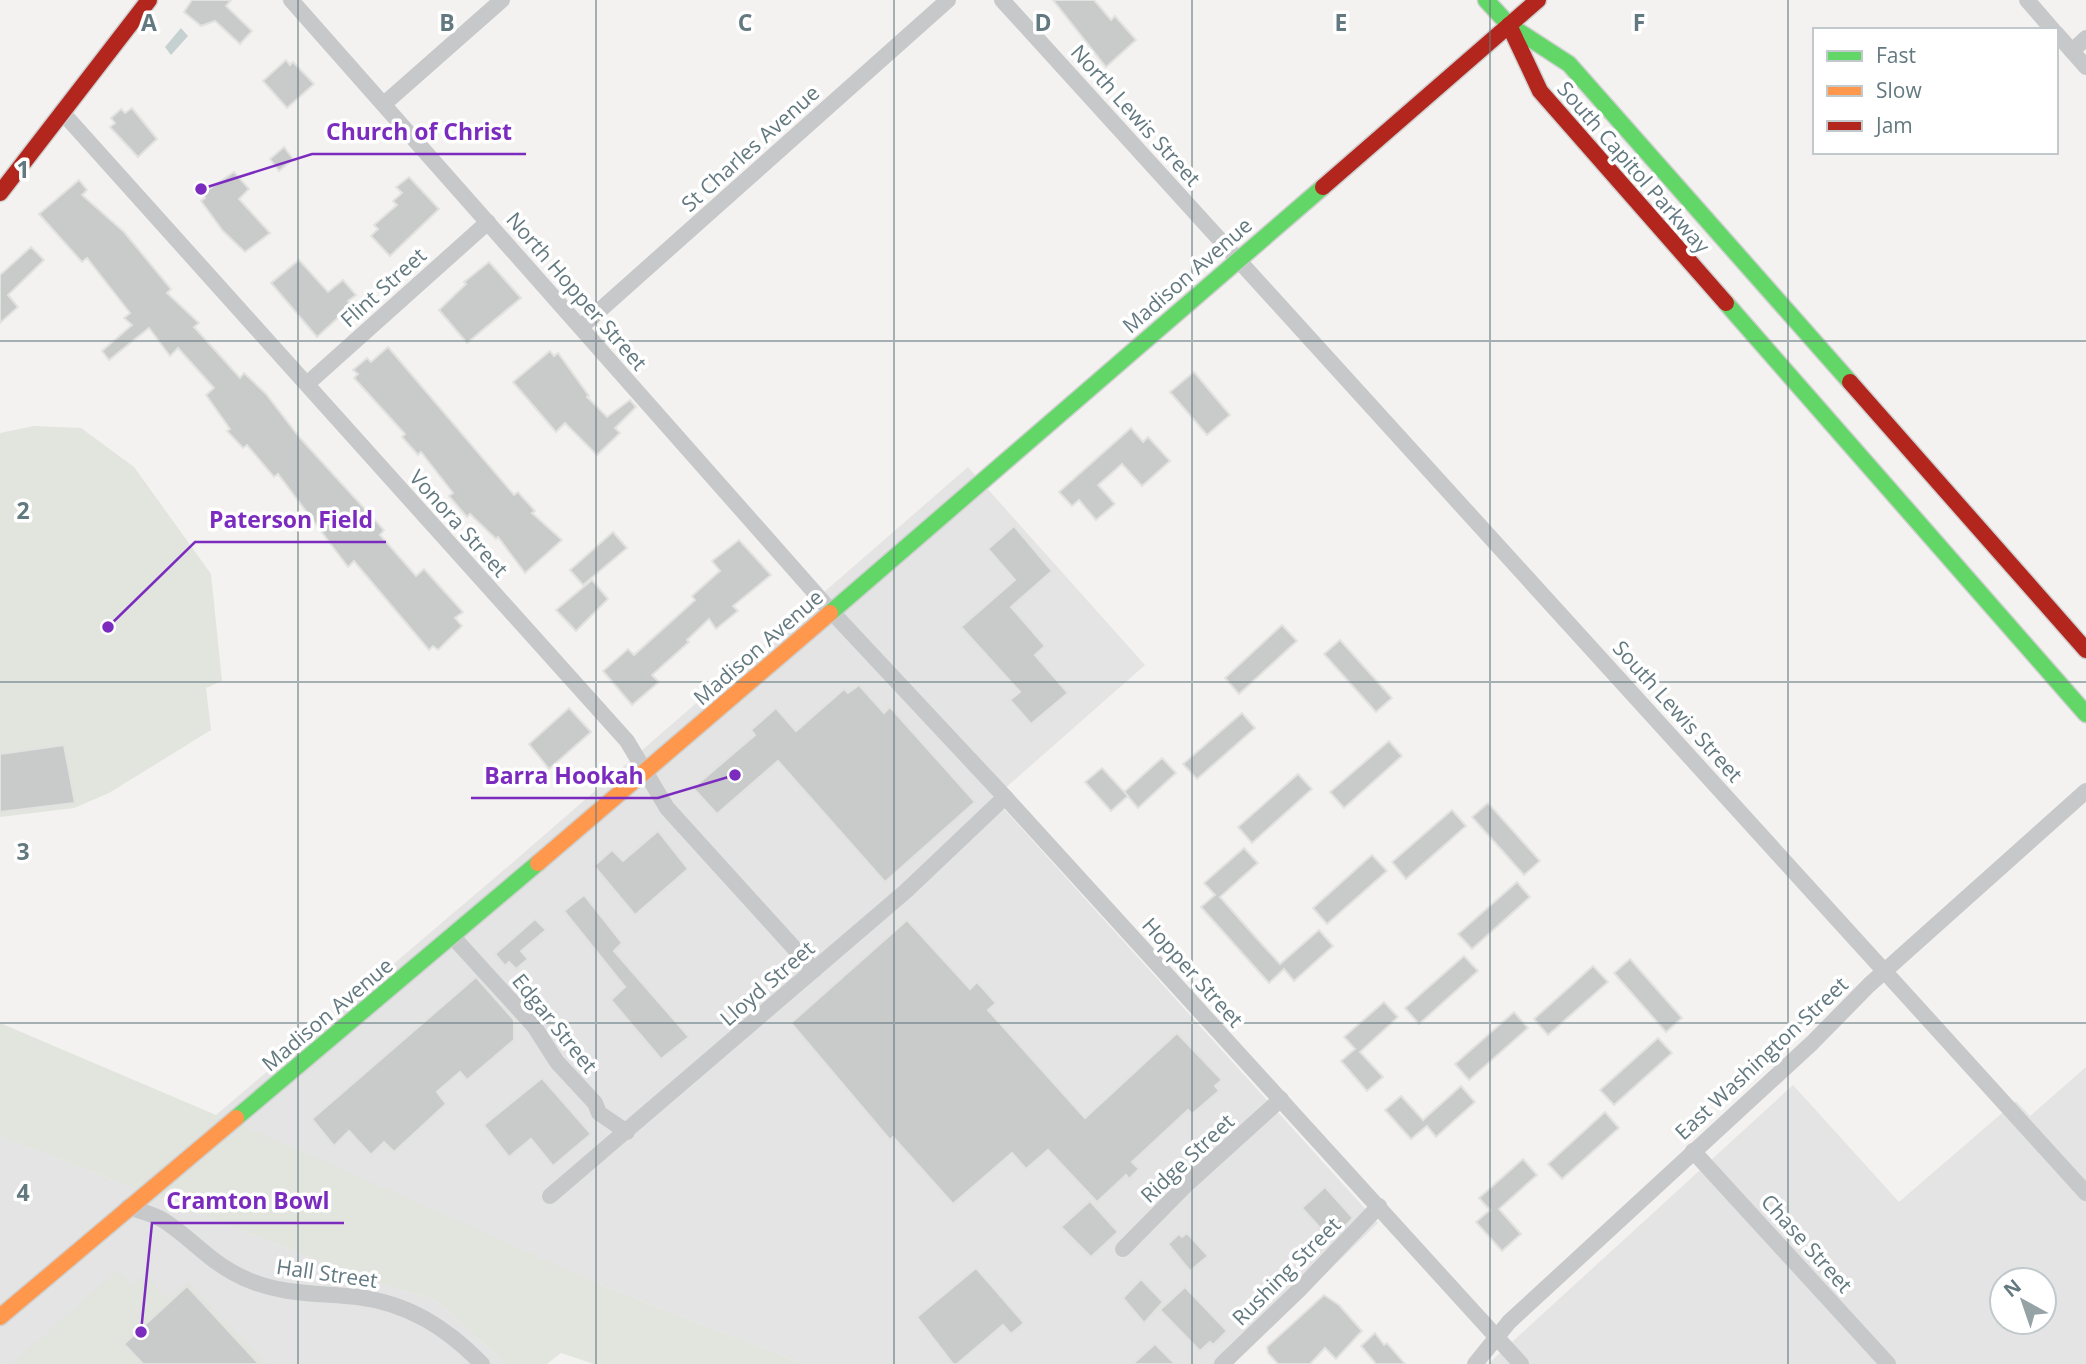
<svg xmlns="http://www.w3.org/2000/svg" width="2086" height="1364" font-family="'Open Sans',sans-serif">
<rect width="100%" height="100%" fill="#f3f2f0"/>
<g fill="#e3e4e3" fill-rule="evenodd">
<path d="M968,467L1145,665L994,798L1378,1223L1233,1364H803L610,1289L216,1115L511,864Z"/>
<path d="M2086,1067V1364H1488L1793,1085L1899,1202L2016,1101L2030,1116ZM2002,1280H2044V1322H2002Z"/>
<path d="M0,1136L371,1281L436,1300L506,1364H0Z"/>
</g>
<g fill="#e2e4de">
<path d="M34,426L81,428L134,467L211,574L222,681L206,688L211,730L109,793L74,808L0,817V433Z"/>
<path d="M0,1023L303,1152L610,1289L803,1364H594L561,1353L547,1364H506L436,1300L371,1281L0,1136Z"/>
<path d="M117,1271L132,1287L146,1274L168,1300L188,1282L265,1364H12Z"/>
</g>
<path fill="#c5d0d0" d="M181,28L188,36L171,55L165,47Z"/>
<g fill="#c9cbcb" stroke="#e2e2e0" stroke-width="2">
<path d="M192,0H231L226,6L252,31L240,44L215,21L201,26L184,12Z"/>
<path d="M1053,0H1094L1111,20L1115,16L1136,40L1106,67Z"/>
<path d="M286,60L290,65L293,62L314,84L287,108L263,81Z"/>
<path d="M132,108L157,139L138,157L110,127L115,123L111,118L121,109L125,113Z"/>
<path d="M284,147L293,159L279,171L270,159Z"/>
<path d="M234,172L249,189L239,199L270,233L245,252L223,231L201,201L205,198L202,194Z"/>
<path d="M409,177L439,209L390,256L371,236L378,229L374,225L397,205L393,201L402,193L396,187Z"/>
<path d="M79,180L87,190L82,195L124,232L171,289L167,293L199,323L194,327L213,348L240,378L244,373L266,394L300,438L384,530L380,535L416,576L424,569L463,612L455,618L462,626L438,650L433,646L429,650L354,561L348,567L278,474L274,477L247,445L243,448L227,431L230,429L206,395L214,388L178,348L170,356L149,328L109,360L102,351L132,325L124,318L130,313L87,258L82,262L39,214Z"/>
<path d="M31,247L44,260L8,295L18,307L0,323V275Z"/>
<path d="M299,260L328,292L343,280L356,295L348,301L352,305L317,337L271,283Z"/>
<path d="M489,262L521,298L467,343L439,310L466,284L464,282Z"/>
<path d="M388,347L514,495L518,492L535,511L532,513L562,540L525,573L498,537L496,539L470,514L467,517L449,496L453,493L421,452L418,455L402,437L405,434L354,378L358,374L353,370L367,358L371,362Z"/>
<path d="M550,351L554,356L558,353L589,396L587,397L607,417L630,400L636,407L615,428L620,433L597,455L565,423L556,432L513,382Z"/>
<path d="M1194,372L1230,415L1207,435L1170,392Z"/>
<path d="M1131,428L1143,442L1148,437L1170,461L1142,486L1122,464L1098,485L1115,504L1096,520L1079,500L1072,506L1059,492Z"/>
<path d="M1014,526L1052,571L1011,607L1045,646L1035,655L1068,693L1031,724L1010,700L1020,692L961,627L1015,580L988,549Z"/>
<path d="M613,532L627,548L583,585L570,570Z"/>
<path d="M739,540L771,575L733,606L738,611L716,629L709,619L687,640L689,642L652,675L659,682L632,705L603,671L628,649L634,655L695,600L692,596L720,571L712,561Z"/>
<path d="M592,580L608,599L576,631L556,610Z"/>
<path d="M1282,625L1297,641L1239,694L1225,678Z"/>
<path d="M1340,640L1392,698L1376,712L1324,654Z"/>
<path d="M859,685L884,713L890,707L975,802L885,882L778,761L717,814L693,788L755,735L751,730L776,708L796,731L844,689L848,693Z"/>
<path d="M569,708L591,732L549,769L529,744Z"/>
<path d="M1242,713L1255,728L1197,779L1183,764Z"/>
<path d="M1389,741L1402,756L1344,808L1330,792Z"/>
<path d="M64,745L75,803L0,812V754Z"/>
<path d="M1162,758L1176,773L1138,808L1124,792Z"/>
<path d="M1102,768L1128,796L1111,811L1085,782Z"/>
<path d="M1298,774L1312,789L1252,843L1238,827Z"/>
<path d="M1488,803L1540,861L1524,875L1472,817Z"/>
<path d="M1452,810L1466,826L1406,879L1392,862Z"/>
<path d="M658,831L688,869L635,915L594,866L612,850L623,861Z"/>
<path d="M1244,848L1258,863L1220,897L1258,940L1280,964L1319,930L1333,946L1294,981L1284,969L1269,983L1201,907L1215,895L1204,883Z"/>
<path d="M1372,855L1387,871L1327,924L1313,908Z"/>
<path d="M1517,882L1530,897L1472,949L1458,934Z"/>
<path d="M584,895L622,943L614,951L689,1037L661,1059L611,1000L625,987L564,911Z"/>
<path d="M535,919L546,930L521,951L528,959L516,969L509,962L505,966L495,954Z"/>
<path d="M907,920L970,989L977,982L996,1003L988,1010L1085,1118L1177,1033L1222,1080L1215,1086L1219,1091L1192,1114L1188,1110L1132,1162L1139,1169L1129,1179L1126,1175L1097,1202L1048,1150L1026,1169L1012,1153L953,1204L893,1137L890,1140L791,1023Z"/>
<path d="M1464,956L1478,971L1419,1024L1405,1008Z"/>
<path d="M1630,959L1682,1018L1666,1032L1614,973Z"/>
<path d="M1593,966L1608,982L1548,1035L1534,1019Z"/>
<path d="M476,977L514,1020V1040L467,1080L460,1072L437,1092L446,1104L394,1152L384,1142L371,1155L349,1131L334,1146L312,1119Z"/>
<path d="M1384,1002L1398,1017L1360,1052L1383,1077L1367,1091L1341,1061L1355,1049L1344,1037Z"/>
<path d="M1514,1012L1528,1028L1469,1080L1455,1064Z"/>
<path d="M1658,1038L1672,1053L1614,1105L1600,1090Z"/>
<path d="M542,1078L591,1134L553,1166L531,1139L509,1157L484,1125Z"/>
<path d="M1461,1086L1475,1102L1436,1137L1427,1126L1411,1139L1385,1110L1401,1096L1423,1120Z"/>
<path d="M1605,1112L1619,1128L1562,1179L1548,1164Z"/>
<path d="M1523,1159L1537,1175L1499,1209L1521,1234L1502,1251L1476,1222L1490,1210L1479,1198Z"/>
<path d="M1325,1187L1353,1218L1331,1240L1302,1208Z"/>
<path d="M1090,1201L1118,1232L1091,1257L1061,1227Z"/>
<path d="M1187,1233L1208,1256L1190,1271L1168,1244L1179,1234L1182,1237Z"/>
<path d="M976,1268L1024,1323L1011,1334L1003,1325L957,1364H953L917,1317Z"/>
<path d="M1141,1279L1163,1302L1144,1323L1123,1298Z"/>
<path d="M187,1286L259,1364H143L124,1344Z"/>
<path d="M1185,1287L1227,1331L1213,1345L1210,1342L1200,1351L1160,1310Z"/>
<path d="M1324,1295L1339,1305L1362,1331L1336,1359L1325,1348L1310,1364H1278L1268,1353L1267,1347Z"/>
<path d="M1375,1333L1384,1345L1387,1343L1405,1364H1376L1361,1346Z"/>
<path d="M1155,1344L1175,1364H1133Z"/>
</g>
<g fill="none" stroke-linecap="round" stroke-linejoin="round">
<g stroke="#cfd0d0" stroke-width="19">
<g id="fast">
<path d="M1486,0L1509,25L1569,64L1850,382"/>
<path d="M1726,303L2086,714"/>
<path d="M830,613L1323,187"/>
<path d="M236,1118L538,863"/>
</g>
</g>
<g stroke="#cfd0d0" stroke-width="19">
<g id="slow">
<path d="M538,863L830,613"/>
<path d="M0,1317L236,1118"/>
</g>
</g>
<g stroke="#cfd0d0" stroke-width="19">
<g id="jam">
<path d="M1509,25L1540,91L1726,303"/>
<path d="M1323,187L1538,0"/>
<path d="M0,193L149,0"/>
<path d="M1850,382L2086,650"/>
</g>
</g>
<g stroke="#c7c8c9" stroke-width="16">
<path d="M291,0L831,611L1005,797L1521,1364"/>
<path d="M1002,0L2086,1193"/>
<path d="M2027,0L2053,30"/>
<path d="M2056,33L2086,67"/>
<path d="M2072,51L2086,38"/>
<path d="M384,104L502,0"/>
<path d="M62,112L627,741L667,808L814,970"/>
<path d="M581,327L948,0"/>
<path d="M307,384L488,222"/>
<path d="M453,937L534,1026L557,1062L595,1103L599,1113L627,1132"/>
<path d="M1693,1151L1888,1364"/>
<path d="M550,1196L906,891L1005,797"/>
<path d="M128,1207C140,1211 153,1214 163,1220C193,1239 212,1265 246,1279C282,1295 318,1293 357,1297C408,1303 447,1328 482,1364"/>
<path d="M1123,1249L1187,1184L1281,1099"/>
<path d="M1222,1364L1300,1289L1379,1206"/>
<path d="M1475,1364L1509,1322L1812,1043L1869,985L2086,791"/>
</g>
<use href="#fast" stroke="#63d668" stroke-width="16"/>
<use href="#slow" stroke="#ff974d" stroke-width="16"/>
<use href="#jam" stroke="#b3261e" stroke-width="16"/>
</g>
<path fill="none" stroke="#637980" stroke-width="2" stroke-opacity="0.55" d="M298,0V1364M596,0V1364M894,0V1364M1192,0V1364M1490,0V1364M1788,0V1364M0,341H2086M0,682H2086M0,1023H2086"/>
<g text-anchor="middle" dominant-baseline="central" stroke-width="7" stroke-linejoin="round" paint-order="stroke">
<g font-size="21" fill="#637980" stroke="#fff">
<text transform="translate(1136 115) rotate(48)">North Lewis Street</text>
<text transform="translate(750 148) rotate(-42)">St Charles Avenue</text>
<text transform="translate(1634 167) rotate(49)">South Capitol Parkway</text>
<text transform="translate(1187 275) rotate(-41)">Madison Avenue</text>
<text transform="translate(383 287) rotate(-42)">Flint Street</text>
<text transform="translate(577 291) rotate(49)">North Hopper Street</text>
<text transform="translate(459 523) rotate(48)">Vonora Street</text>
<text transform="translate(758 647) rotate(-41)">Madison Avenue</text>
<text transform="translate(1678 711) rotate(48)">South Lewis Street</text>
<text transform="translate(1193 972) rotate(48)">Hopper Street</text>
<text transform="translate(767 983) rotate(-41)">Lloyd Street</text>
<text transform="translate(327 1014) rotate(-40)">Madison Avenue</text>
<text transform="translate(555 1023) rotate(51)">Edgar Street</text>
<text transform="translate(1761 1058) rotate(-43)">East Washington Street</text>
<text transform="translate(1187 1158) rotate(-43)">Ridge Street</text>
<text transform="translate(1807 1243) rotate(48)">Chase Street</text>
<text transform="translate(1286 1271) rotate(-45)">Rushing Street</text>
<text transform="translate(327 1273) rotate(8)">Hall Street</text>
</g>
</g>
<g font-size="23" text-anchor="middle" font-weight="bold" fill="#637980" stroke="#fff" stroke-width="7" stroke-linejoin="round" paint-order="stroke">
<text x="149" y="31">A</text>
<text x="447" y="31">B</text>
<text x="745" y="31">C</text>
<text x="1043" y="31">D</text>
<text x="1341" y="31">E</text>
<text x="1639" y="31">F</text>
<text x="23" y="178">1</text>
<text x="23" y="519">2</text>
<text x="23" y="860">3</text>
<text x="23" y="1201">4</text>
</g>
<path fill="none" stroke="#7b2cbf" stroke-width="2.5" d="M201 189L312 154H526M108 627L195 542H386M735 775L658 798H471M141 1332L152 1223H344"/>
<g fill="#7b2cbf" stroke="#fff" stroke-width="2.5">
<circle cx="201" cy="189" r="7"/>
<circle cx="108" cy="627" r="7"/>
<circle cx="735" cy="775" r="7"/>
<circle cx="141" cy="1332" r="7"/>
</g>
<g font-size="23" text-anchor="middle" font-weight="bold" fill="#7b2cbf" stroke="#fff" stroke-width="7" stroke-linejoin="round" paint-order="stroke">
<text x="419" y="140">Church of Christ</text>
<text x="291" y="528">Paterson Field</text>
<text x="564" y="784">Barra Hookah</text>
<text x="248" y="1209">Cramton Bowl</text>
</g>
<rect x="1813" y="28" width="245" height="126" fill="#ffffff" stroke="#c1c9cc" stroke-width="2"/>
<rect x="1827" y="51" width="35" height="10" fill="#63d668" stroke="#c1c9cc" stroke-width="2"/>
<text x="1876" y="63" font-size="21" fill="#637980">Fast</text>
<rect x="1827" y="86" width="35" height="10" fill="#ff974d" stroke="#c1c9cc" stroke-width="2"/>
<text x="1876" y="98" font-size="21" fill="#637980">Slow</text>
<rect x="1827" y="121" width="35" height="10" fill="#b3261e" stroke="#c1c9cc" stroke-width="2"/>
<text x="1876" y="133" font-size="21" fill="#637980">Jam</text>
<g transform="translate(2023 1301) rotate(320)"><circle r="33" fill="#ffffff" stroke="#c1c9cc" stroke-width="2"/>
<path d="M0-5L12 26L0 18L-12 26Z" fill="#95a3a7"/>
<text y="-10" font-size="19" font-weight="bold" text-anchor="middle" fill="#637980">N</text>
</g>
</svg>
